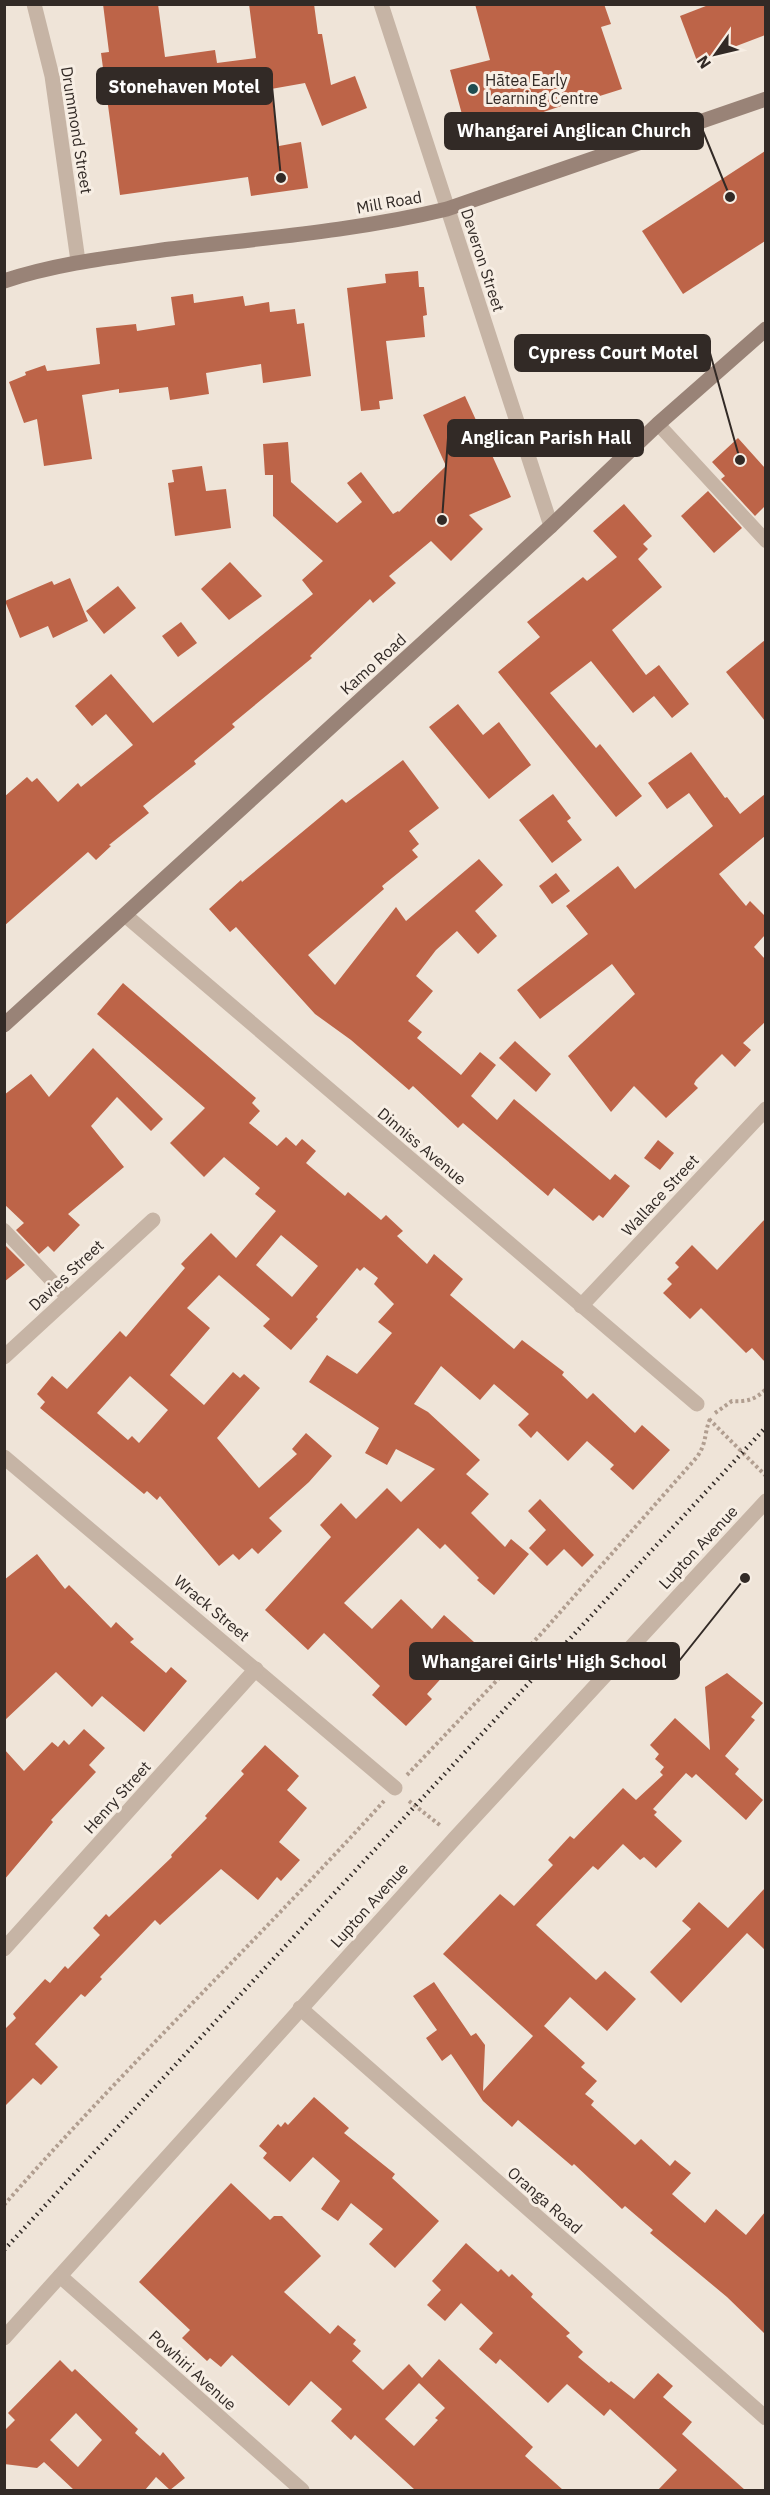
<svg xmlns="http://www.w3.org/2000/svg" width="770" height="2495" font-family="'IBM Plex Sans',sans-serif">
<rect width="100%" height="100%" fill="#efe4d8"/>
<g fill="#bd6448" fill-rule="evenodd">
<path d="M103,4H158L165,57L215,50L217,63L256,58L249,4H314L318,34H322L331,85L355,76L367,108L322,126L305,83L271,89L279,146L301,142L308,188L251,196L248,177L120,195L101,53L109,52Z"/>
<path d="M475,4H604L611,24L601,27L622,89L571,105L570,103L502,126L505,135L470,144L450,70L490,60Z"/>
<path d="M711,4H765V35L697,61L680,16Z"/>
<path d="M765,151V241L683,294L642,231Z"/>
<path d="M418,271L419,287H424L427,315L423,316L425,337L386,341L393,399L379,401L380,409L361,411L347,288L386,283L385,274Z"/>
<path d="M193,294L194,303L243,296L245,306L269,302L270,312L295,309L297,324L304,323L311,376L263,383L261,364L206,373L209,394L170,400L168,387L119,393V389L82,395L92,459L44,466L37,419L24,423L9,382L26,375L25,372L45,365L47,371L100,364L96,328L136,324L137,331L175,325L171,297Z"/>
<path d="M465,396L511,497L469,515L483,529L451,561L431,541L389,576L396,583L373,603L370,599L310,656L312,658L232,724L235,727L194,761L196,764L143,806L149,813L109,845L111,846L96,860L88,852L4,926V797L27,777L32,782L37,778L58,802L78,783L81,787L133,745L106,714L92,726L75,706L111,674L153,723L313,594L302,580L323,561L273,516V475H265L263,444L288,442L291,482L337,523L362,502L347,483L361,472L393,514L398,511L399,512L446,466L423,415Z"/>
<path d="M738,438L765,468V506L755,516L721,479L725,476L712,462Z"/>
<path d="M202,466L206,491L226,489L231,528L175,536L168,483L174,482L172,470Z"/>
<path d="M708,491L742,528L714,553L681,516Z"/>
<path d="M624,504L652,536L643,544L648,549L638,559L662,587L612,630L646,675L659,665L689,704L672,718L654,696L633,713L591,661L550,693L596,748L600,744L642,796L616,817L498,672L540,637L527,622L583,577L587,581L617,557L593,531Z"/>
<path d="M230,562L262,596L229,620L201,589Z"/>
<path d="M70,578L88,621L53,638L48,626L20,638L5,601L52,581L54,585Z"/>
<path d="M118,586L136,608L104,634L86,611Z"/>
<path d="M181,622L197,643L178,657L162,636Z"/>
<path d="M765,640V721L726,672Z"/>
<path d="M458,704L483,735L499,722L531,765L489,799L429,727Z"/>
<path d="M691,752L725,798L727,797L740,814L765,794V836L719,874L746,906L750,901L765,916V935L754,947L765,959V1022L743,1043L751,1050L735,1067L722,1054L696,1080L694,1084L698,1088L666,1118L634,1086L611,1112L568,1056L635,994L612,964L540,1019L517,990L588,934L566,906L618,866L635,889L713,826L689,793L667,809L648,783Z"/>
<path d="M403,760L439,808L409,831L419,844L412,850L418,857L382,886L384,889L308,955L335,985L396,907L406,921L479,859L503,885L475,911L497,936L478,954L457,931L436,950L416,976L433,991L408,1021L422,1032L417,1038L461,1075L480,1052L496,1065L471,1096L497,1120L514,1099L610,1180L615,1174L630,1186L603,1218L599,1215L593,1221L554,1188L548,1196L463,1123L458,1128L413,1086L409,1090L351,1040L315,1014L236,927L230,932L209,909L241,880L242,882L342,799L346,803Z"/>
<path d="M553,794L571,818L567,821L582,840L552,863L519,820Z"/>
<path d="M556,873L570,891L552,904L539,886Z"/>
<path d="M123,983L256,1098L252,1103L260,1111L249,1123L277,1146L286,1137L296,1146L302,1139L316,1151L306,1163L345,1196L348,1192L381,1220L386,1215L403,1231L397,1236L427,1264L434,1254L463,1279L450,1295L514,1349L522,1340L564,1372L562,1375L587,1399L593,1393L635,1433L642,1425L670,1450L633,1490L610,1469L614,1465L587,1441L568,1461L537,1431L531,1438L518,1425L529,1414L494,1384L480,1400L441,1366L414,1404L428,1412L480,1460L466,1474L489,1494L471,1513L505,1547L511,1539L529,1554L494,1595L477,1580L479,1578L445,1544L440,1549L418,1528L344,1603L372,1629L401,1599L432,1629L444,1615L474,1642L427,1694L432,1699L406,1726L372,1695L380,1686L324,1633L308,1650L265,1610L331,1537L320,1525L341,1503L356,1519L387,1488L401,1502L435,1469L396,1449L387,1465L365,1453L379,1428L309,1382L327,1355L357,1374L392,1333L378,1322L394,1304L374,1284L378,1278L364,1267L360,1271L357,1268L316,1317L318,1319L291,1350L263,1326L270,1319L219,1275L187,1308L210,1328L170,1375L204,1405L233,1372L240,1378L244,1374L260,1388L217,1438L259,1488L297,1454L292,1449L306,1433L332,1456L309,1482L269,1518L282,1531L258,1554L252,1548L239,1560L233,1554L219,1566L160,1496L157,1500L147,1491L144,1494L40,1408L45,1402L37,1394L52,1376L67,1389L120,1331L126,1337L185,1268L181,1264L211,1233L236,1258L276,1211L255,1194L260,1188L224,1157L204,1177L170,1143L205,1108L97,1014ZM281,1235L318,1266L292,1297L256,1265ZM130,1376L168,1410L139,1443L132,1436L128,1440L97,1413Z"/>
<path d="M515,1041L551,1074L536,1092L499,1058Z"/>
<path d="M93,1048L163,1119L151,1131L117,1097L91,1126L124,1167L68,1214L80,1225L54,1252L48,1246L39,1254L16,1230L24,1223L4,1204V1095L31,1074L49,1097Z"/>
<path d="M658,1140L674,1153L660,1170L644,1158Z"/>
<path d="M765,1219V1362L752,1348L746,1353L701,1308L690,1319L663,1293L672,1284L667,1279L679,1267L675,1263L692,1245L717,1270Z"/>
<path d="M4,1244L25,1265L4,1282Z"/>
<path d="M540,1499L594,1555L582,1567L564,1549L547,1566L529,1548L546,1530L528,1511Z"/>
<path d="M37,1554L65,1589L69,1585L111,1628L116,1622L134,1639L130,1642L166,1673L171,1667L187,1681L144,1732L102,1696L92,1707L56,1672L4,1721V1580Z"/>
<path d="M727,1673L763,1703L751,1717L755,1720L725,1756L739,1769L735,1774L763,1800L746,1820L696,1774L692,1778L686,1773L653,1809L657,1812L654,1815L682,1841L656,1868L644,1857L640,1860L623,1844L598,1870L593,1866L536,1925L596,1980L605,1971L636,1999L607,2031L570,1997L544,2026L585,2063L581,2067L597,2081L585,2094L594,2101L591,2105L635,2145L641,2139L670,2166L675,2160L691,2173L672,2194L705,2223L716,2209L746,2235L765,2212V2334L727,2297L650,2233L653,2230L625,2206L622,2209L574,2164L572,2166L518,2120L512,2127L483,2101L451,2054L442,2061L426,2038L437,2030L413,1996L434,1982L471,2036L476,2033L485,2045L483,2091L533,2036L443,1954L500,1894L514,1906L553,1865L548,1860L570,1836L574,1839L623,1788L636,1800L663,1775L660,1772L664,1767L655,1759L659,1754L650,1745L675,1718L710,1750L705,1687Z"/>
<path d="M84,1729L105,1748L89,1765L96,1772L51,1820L53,1822L4,1880V1749L24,1771L52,1742L58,1747L64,1740L69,1745Z"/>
<path d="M265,1745L299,1776L287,1790L307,1808L279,1842L300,1860L281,1881L277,1877L258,1900L221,1869L160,1925L155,1920L100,1977L102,1979L85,1997L81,1994L35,2044L58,2067L41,2085L33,2078L4,2107V2030L16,2018L13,2014L45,1979L50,1983L65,1966L68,1969L100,1935L93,1928L106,1914L109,1917L172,1857L171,1855L207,1818L205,1816L244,1774L241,1771Z"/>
<path d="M765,1888V1950L747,1933L681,2003L650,1972L691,1929L682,1921L699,1902L728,1928Z"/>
<path d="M314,2097L349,2128L344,2133L395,2174L392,2178L439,2221L395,2268L369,2244L383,2229L351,2203L338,2221L321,2209L340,2181L313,2157L290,2182L263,2158L267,2153L259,2146L278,2124L281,2127L285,2122L288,2125Z"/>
<path d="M231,2183L270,2220L274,2216H282L321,2256L284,2292L330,2334L338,2325L356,2340L353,2344L361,2351L352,2361L383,2390L409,2364L422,2378L439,2359L533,2447L525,2456L563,2490H415L355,2435L351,2440L331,2421L342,2409L311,2381L289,2406L232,2355L221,2367L210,2358L207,2361L182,2338L190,2330L139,2282ZM419,2383L445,2408L435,2418L438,2420L414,2446L385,2419Z"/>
<path d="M466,2243L498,2272L501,2269L509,2277L512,2274L533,2294L531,2297L570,2333L566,2336L583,2352L578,2357L609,2383L611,2381L634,2399L658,2373L673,2386L663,2397L692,2422L682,2434L745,2490H658L677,2470L610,2409L604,2416L567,2384L548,2403L500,2359L496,2364L479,2349L493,2333L461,2303L445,2321L427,2305L441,2290L432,2281Z"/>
<path d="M60,2360L72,2372L75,2369L138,2429L135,2433L160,2456L163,2452L185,2478L170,2490L156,2477L145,2490H74L44,2462L37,2468L4,2464V2431L15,2420L8,2413ZM76,2413L102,2440L78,2467L50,2440Z"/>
</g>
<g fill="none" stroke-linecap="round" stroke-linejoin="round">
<g stroke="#b19e90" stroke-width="4" stroke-dasharray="3 3" stroke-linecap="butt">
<path d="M715,1413L732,1401C746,1402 755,1400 766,1389"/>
<path d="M709,1419L766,1476"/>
<path d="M407,1775L540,1635L697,1457C707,1443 704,1433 710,1419"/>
<path d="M409,1801L441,1826"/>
<path d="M4,2205C126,2066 260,1938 384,1801"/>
</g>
<g stroke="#c6b4a5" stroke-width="14">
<path d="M658,424L766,541"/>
<path d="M4,1230L68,1298"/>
</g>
<g stroke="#c6b4a5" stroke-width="15">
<path d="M34,4L52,76L78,261"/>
<path d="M381,4L551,526"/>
<path d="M125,915L697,1404"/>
<path d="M581,1306L766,1109"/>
<path d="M4,1357L153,1220"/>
<path d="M4,1457L395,1788"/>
<path d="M4,1949L256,1669"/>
<path d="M300,2008L766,2418"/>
<path d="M60,2276L302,2490"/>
<path d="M4,2338L455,1838L766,1501"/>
</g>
<g stroke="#998377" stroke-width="15">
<path d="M4,281C59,263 114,257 170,249C262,238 356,231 447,209L766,99"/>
<path d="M4,1025L551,526L658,424L766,329"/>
</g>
<path stroke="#322a26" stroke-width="4.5" stroke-dasharray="1.5 4.5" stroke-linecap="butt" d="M4,2250L766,1427"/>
</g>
<circle fill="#1f4d50" stroke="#f7eee4" stroke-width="2" cx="473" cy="89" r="6"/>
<g text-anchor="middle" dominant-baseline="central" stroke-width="6" stroke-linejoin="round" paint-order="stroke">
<g font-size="16" fill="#322a26" stroke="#f7eee4" text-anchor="start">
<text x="485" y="80">Hātea Early<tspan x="485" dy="18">Learning Centre</tspan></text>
</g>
<g font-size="16" fill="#322a26" stroke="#f7eee4">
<text transform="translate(77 130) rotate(81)">Drummond Street</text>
<text transform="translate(389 202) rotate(-10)">Mill Road</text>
<text transform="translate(483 260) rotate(72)">Deveron Street</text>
<text transform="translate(373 664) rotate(-42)">Kamo Road</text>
<text transform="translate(422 1146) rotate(40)">Dinniss Avenue</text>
<text transform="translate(660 1195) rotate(-47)">Wallace Street</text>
<text transform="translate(66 1275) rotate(-43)">Davies Street</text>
<text transform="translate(698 1547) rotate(-47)">Lupton Avenue</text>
<text transform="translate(212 1608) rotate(40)">Wrack Street</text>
<text transform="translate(117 1797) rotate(-48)">Henry Street</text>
<text transform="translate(369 1905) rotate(-48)">Lupton Avenue</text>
<text transform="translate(545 2200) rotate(41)">Oranga Road</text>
<text transform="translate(193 2370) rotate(42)">Powhiri Avenue</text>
</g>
</g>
<path fill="none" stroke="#322a26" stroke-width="2" d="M281 178L272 86M730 197L703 131M740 460L710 353M442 520L448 438M745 1578L679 1661"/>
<g fill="#322a26" stroke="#f7eee4" stroke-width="2">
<circle cx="281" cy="178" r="6"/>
<circle cx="730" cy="197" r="6"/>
<circle cx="740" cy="460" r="6"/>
<circle cx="442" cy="520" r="6"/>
<circle cx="745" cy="1578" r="6"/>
</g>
<g fill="#322a26" stroke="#322a26" stroke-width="2">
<rect x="97" y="68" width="175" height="36" rx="6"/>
<rect x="445" y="113" width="258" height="36" rx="6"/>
<rect x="515" y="335" width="195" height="36" rx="6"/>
<rect x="448" y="420" width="195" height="36" rx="6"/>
<rect x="410" y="1643" width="269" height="36" rx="6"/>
</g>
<g font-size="18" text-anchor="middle" font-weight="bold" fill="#fff">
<text x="184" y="93">Stonehaven Motel</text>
<text x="574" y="137">Whangarei Anglican Church</text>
<text x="613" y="359">Cypress Court Motel</text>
<text x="546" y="444">Anglican Parish Hall</text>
<text x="544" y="1668">Whangarei Girls' High School</text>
</g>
<rect width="770" height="2495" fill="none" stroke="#322a26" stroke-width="12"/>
<g transform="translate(716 54) rotate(236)" stroke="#f7eee4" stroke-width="4.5" paint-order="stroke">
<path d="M0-4.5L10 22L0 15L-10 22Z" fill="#322a26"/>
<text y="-9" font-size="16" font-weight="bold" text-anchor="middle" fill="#322a26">N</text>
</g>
</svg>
